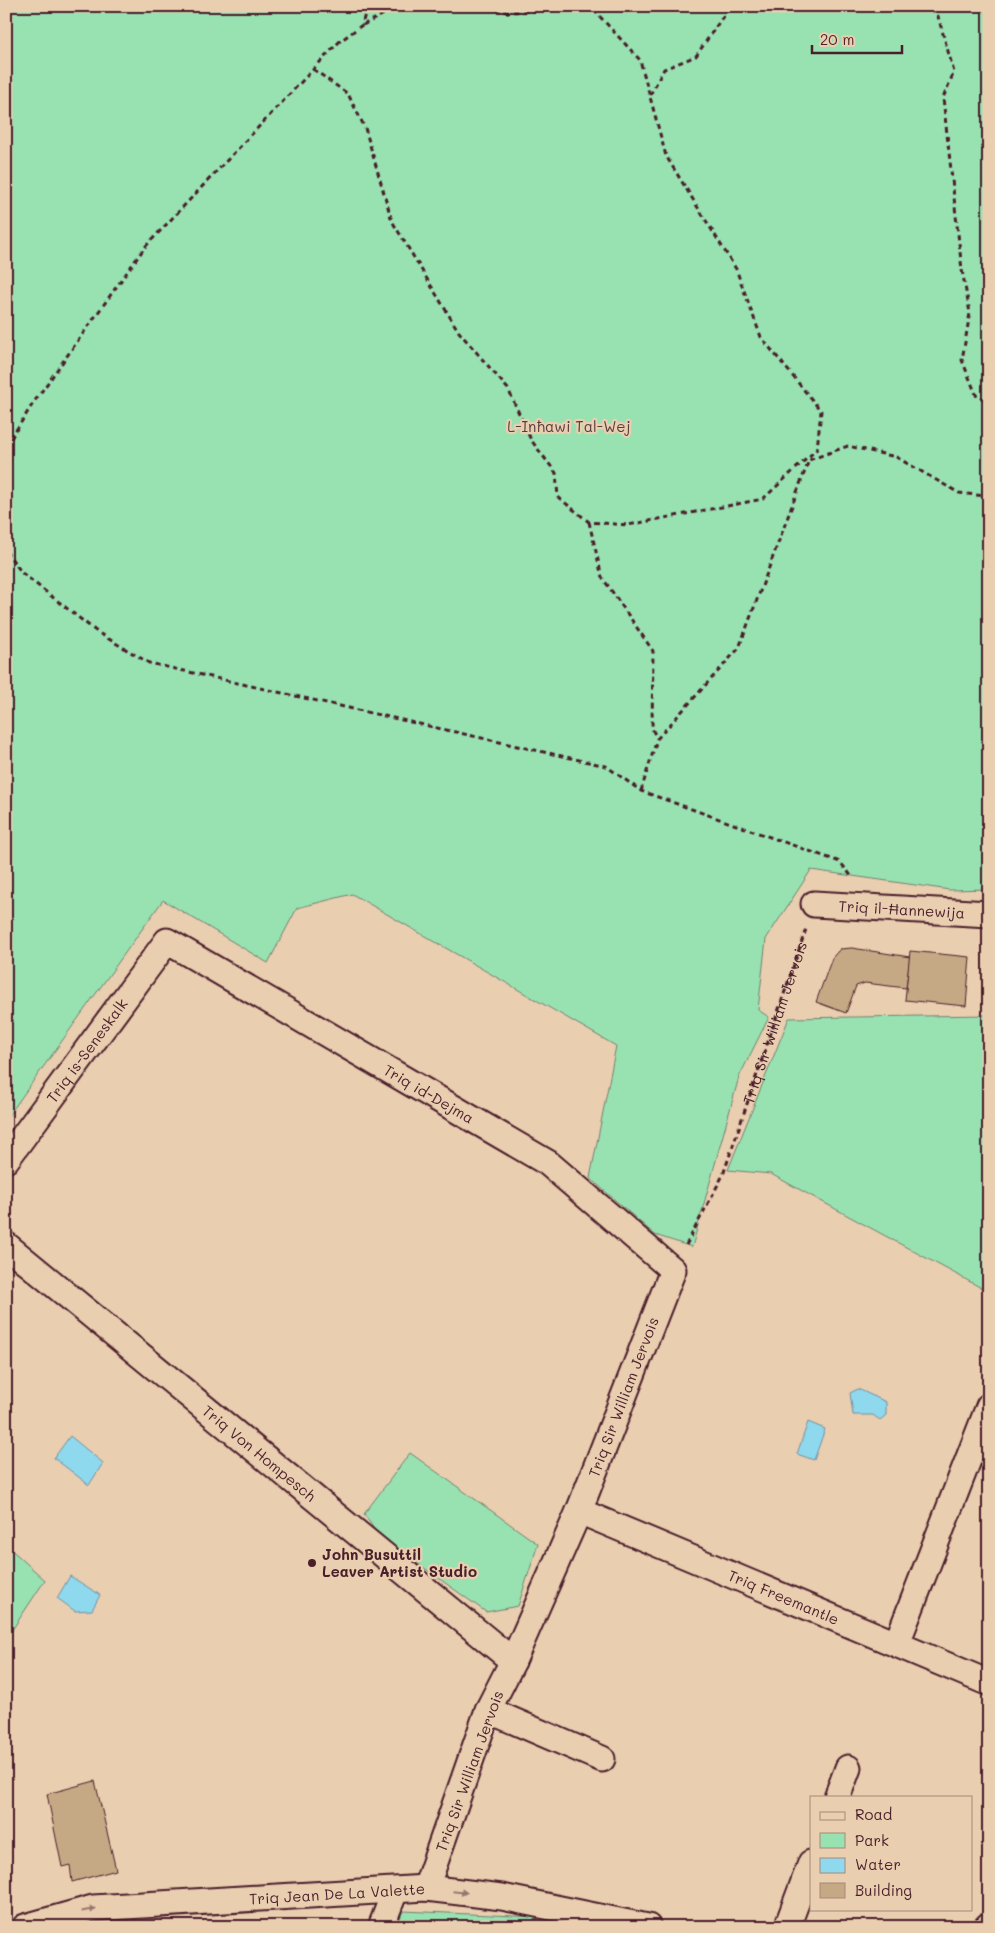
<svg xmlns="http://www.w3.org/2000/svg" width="995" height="1933" font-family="Mali,sans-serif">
<rect width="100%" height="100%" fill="#e9ceb0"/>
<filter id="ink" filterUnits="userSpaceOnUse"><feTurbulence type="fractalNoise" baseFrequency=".02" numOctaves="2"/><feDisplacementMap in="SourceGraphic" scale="10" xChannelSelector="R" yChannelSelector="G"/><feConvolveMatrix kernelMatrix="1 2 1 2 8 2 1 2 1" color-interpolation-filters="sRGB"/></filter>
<g filter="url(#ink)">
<g fill="#98e2b2" stroke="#71806e">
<path d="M6,6H989V889L950,890L811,870L766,939L758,1010L769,1017L739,1077L692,1247L655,1235L590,1178L616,1046L352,894L297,908L268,963L163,900L6,1119Z"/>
<path d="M989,1015V1292L771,1174L728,1170L789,1018Z"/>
<path d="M410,1453L538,1544L518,1606L486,1612L378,1535L364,1514Z"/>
<path d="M6,1545L45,1580L6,1639Z"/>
<path d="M403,1911L536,1917L538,1927H396Z"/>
</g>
<g fill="#8ed9ee" stroke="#738fa0">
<path d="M858,1389L886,1402V1415L880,1420L873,1415H853L850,1393Z"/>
<path d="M808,1422L825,1429L814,1460L797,1454Z"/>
<path d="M70,1436L103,1463L89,1485L54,1458Z"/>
<path d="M70,1576L100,1595L92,1610L75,1611L57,1598Z"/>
</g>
<g fill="#c5a984" stroke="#4a1f2b">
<path d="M852,948L910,957L906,988L865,983L856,986L846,1013L816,1002L832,958L840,949Z"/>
<path d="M910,951L970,957L966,1006L905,1000Z"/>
<path d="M95,1781L116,1870L72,1882L70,1865L62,1867L47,1794Z"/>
</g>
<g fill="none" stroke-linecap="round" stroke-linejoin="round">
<g stroke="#4a1f2b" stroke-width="29">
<g id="minor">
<path id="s2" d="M814,904L989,914"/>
<path id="s3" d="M6,1160L167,941L548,1163L673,1270L579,1511L513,1661L488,1710L426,1888"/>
<path id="s4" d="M6,1245L513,1661"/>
<path id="s5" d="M579,1511L989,1683"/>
<path d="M897,1643L989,1406"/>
<path d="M488,1710L602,1759"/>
<path d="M837,1797L848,1768"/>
<path id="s6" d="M25,1927L93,1908L426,1888L502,1897L648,1927"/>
<path d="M381,1927L395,1891"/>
<path d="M787,1927L811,1863"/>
<path d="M987,1927L989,1925"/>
</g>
</g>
<g stroke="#4a1f2b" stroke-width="3" stroke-dasharray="5 4" stroke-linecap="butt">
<path d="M935,6L954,72L943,98L962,270L970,313L962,360L977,397L989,400"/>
<path d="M363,25L399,6"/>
<path d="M313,69L348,94L365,128L392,221L459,332L508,389L531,440L556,473L558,497L589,522L628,525L763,499L817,449L821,411L761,337L736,269L666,156L640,60L592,8L508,12L474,6"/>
<path d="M650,95L664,69L696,56L730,6"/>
<path d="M6,446L34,402L145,247L339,42L362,25L367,6"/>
<path d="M589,522L602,577L653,651L652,729L657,738"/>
<path d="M6,551L22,573L97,632L149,663L606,766L641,791L840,862L853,878"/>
<path d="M641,791L657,739L739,648L809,460L848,446L896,457L959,493L985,496L989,498"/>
<path id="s1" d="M686,1245L723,1175L806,929"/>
</g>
<use href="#minor" stroke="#e9ceb0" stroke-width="25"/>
</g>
<defs><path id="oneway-solid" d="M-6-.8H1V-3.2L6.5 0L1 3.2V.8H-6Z" transform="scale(1.25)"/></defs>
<g fill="#9a766e">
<use href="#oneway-solid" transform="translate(460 1892) rotate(6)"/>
<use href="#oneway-solid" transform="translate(89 1910) rotate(-12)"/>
</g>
</g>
<circle fill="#4a1f2b" stroke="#e9ceb0" stroke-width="2" cx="312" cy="1563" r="5"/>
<g text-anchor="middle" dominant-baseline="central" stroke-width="4.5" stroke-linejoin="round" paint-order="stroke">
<g font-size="15" fill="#563c3f" stroke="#e9ceb0">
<text x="569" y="426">L-Inħawi Tal-Wej</text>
</g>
<g font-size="15" fill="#4a1f2b" stroke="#e9ceb0">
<text stroke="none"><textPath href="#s2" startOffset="88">Triq il-Ħannewija</textPath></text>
<text stroke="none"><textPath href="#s1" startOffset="240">Triq Sir William Jervois</textPath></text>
<text stroke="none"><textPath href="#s3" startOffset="136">Triq is-Seneskalk</textPath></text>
<text stroke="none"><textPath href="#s3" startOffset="575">Triq id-Dejma</textPath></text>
<text transform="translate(623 1397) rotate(-69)">Triq Sir William Jervois</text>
<text stroke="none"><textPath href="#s4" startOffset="328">Triq Von Hompesch</textPath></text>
<text stroke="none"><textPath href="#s5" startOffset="222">Triq Freemantle</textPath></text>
<text transform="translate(469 1771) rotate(-70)">Triq Sir William Jervois</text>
<text stroke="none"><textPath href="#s6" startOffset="315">Triq Jean De La Valette</textPath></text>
</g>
<g font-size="15" font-weight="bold" fill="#4a1f2b" stroke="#e9ceb0" text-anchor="start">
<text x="322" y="1554">John Busuttil<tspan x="322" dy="17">Leaver Artist Studio</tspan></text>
</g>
</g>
<rect width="995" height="1933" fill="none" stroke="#e9ceb0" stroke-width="25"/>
<rect x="12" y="12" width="970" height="1908" fill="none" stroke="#4a1f2b" stroke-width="2" filter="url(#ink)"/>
<rect x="810" y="1796" width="162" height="115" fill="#e9ceb0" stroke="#a9887b"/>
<rect x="820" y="1812" width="25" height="8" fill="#e9ceb0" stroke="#a9887b"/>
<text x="855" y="1820" font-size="15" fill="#4a1f2b">Road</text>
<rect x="820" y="1833" width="25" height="15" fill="#98e2b2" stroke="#a9887b"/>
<text x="855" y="1846" font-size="15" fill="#4a1f2b">Park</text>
<rect x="820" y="1858" width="25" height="15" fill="#8ed9ee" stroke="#a9887b"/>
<text x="855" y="1870" font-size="15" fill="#4a1f2b">Water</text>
<rect x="820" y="1883" width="25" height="15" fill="#c5a984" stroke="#a9887b"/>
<text x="855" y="1896" font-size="15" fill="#4a1f2b">Building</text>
<path d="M812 45v8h90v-8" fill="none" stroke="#4a1f2b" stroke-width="2.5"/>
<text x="820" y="45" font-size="15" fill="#4a1f2b" stroke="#e9ceb0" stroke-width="4" paint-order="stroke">20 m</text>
</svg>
